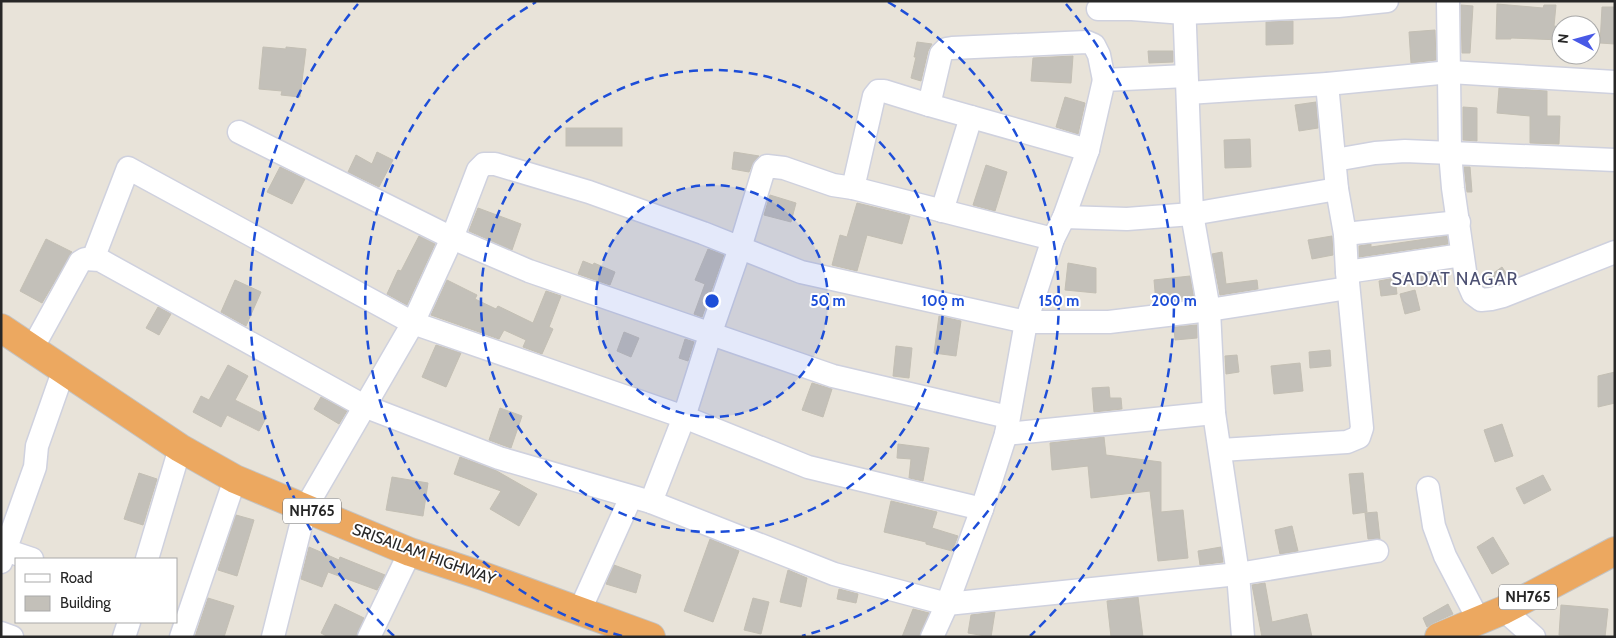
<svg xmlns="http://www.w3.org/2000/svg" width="1616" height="638" font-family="Cabin,sans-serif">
<rect width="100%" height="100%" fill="#e8e3d9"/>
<g fill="#c3c0b9" stroke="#c3bfb4">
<path d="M1497,4L1543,8L1544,5H1556L1554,26L1561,27V40L1511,38V39H1496Z"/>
<path d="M1461,5L1473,6L1470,53H1462Z"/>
<path d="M1602,7H1615V44L1600,43Z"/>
<path d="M1293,21V44L1266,45V22Z"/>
<path d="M1435,30L1436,60L1411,63L1409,32Z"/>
<path d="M917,42L932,44L928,51L921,81L911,78L916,57H914Z"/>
<path d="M263,47L286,49V47L306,49L300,97L281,95L282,91L259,89Z"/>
<path d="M1148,51H1173V62L1149,63Z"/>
<path d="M1073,56L1071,83L1031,81L1033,58Z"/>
<path d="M1499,88L1547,91V116H1560L1559,144L1530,143V116L1497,113Z"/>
<path d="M1065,97L1085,103L1078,134L1056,127Z"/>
<path d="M1316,102L1318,128L1299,131L1295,105Z"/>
<path d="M1463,107L1477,108V141L1463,140Z"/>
<rect x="566" y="128" width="56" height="18"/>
<path d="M1250,139L1251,167L1225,168L1224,140Z"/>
<path d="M377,152L393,160L379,187L348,172L356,155L372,164Z"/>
<path d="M734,152L759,156L752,165L749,172L732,169Z"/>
<path d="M986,165L1007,172L995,211L973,205Z"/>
<path d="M280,167L305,179L292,204L267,192Z"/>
<path d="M1464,167H1470L1472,192H1467Z"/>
<path d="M770,195L796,203L791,222L764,215Z"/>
<path d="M857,203L910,216L902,244L867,235L857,271L832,265L840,235L847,237Z"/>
<path d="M478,208L521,224L512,250L469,231Z"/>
<path d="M419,236L435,244L407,305L387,294L398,270L401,271Z"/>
<path d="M1332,236L1333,255L1312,259L1308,240Z"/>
<path d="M1447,236L1448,244L1359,257V246L1371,244V247Z"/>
<path d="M46,239L72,252L42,303L20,291Z"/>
<path d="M708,249L724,255L702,317L694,314L705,284L695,280Z"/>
<path d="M1222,252L1226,284L1257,280L1258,289L1220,295L1212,254Z"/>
<path d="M583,261L593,265L594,263L615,272L610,285L578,274Z"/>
<path d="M1068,263L1096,268V293L1065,290Z"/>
<path d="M1502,267L1510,279L1493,285L1488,277Z"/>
<path d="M1440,272L1442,282L1421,287L1418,275Z"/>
<path d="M1190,276L1194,299L1156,303L1154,280Z"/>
<path d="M1395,278L1397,294L1381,296L1379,281Z"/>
<path d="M235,280L261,292L246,326L221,312Z"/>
<path d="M447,280L477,295L475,299L496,309L498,306L533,323L546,291L561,296L549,327L553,329L542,354L523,347L526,340L504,330L499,339L431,315Z"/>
<path d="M1415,290L1420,310L1405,314L1400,294Z"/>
<path d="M158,307L171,314L159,335L146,328Z"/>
<path d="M939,316L961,321L956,356L934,353Z"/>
<path d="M1197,325V338L1175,340L1174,327Z"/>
<path d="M624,332L639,338L631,357L617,351Z"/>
<path d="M685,339L694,342L688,361L679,358Z"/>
<path d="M436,345L461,353L446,387L422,377Z"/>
<path d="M896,346L912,348L909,378L893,376Z"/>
<path d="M1330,350L1331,366L1310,368L1309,352Z"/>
<path d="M1237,355L1239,372L1226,374L1225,356Z"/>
<path d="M1300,363L1303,391L1274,394L1271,366Z"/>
<path d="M228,365L248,376L235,400L267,416L259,431L227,415L221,427L193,412L201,396L209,400Z"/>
<path d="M1615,372V403L1598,407V376Z"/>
<path d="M812,383L832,389L823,417L802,410Z"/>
<path d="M1109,387L1110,398H1121L1122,409L1094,412L1092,388Z"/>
<path d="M321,397L347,411L339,424L314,409Z"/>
<path d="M500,408L522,416L511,448L489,440Z"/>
<path d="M1502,424L1513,456L1495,462L1484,430Z"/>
<path d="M1104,437L1106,455L1161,462V512L1183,510L1188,558L1158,561L1150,491L1091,498L1088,466L1052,470L1050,443Z"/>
<path d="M898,444L929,448L923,481L909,478L911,459L897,458Z"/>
<path d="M460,457L495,470L537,494L519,526L490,509L501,491L454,474Z"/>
<path d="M139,473L157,479L143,525L124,519Z"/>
<path d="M1363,473L1367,512L1353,514L1349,474Z"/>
<path d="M1543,475L1551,490L1524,504L1516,488Z"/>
<path d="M392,477L428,483L423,516L386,510Z"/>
<path d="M891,501L937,512L932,528L958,536L952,551L926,544V542L884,532Z"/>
<path d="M1377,512L1380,539H1368L1365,513Z"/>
<path d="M236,515L254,520L237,576L218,570Z"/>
<path d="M1292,526L1298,551L1280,554L1275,530Z"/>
<path d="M1493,537L1509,564L1492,574L1477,547Z"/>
<path d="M710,539L739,551L713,622L684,611Z"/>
<path d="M309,547L339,560L340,557L385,575L377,590L328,572L322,587L301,579Z"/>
<path d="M1221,547L1223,562L1200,565L1198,551Z"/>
<path d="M614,565L641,575L636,593L606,584Z"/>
<path d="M788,570L807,578L801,607L780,602Z"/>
<path d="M1265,583L1272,622L1307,614L1312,637H1262L1252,585Z"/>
<path d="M839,589L858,594L856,603L837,599Z"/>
<path d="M1138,597L1143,637H1111L1107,601Z"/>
<path d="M208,598L234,606L224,637H195Z"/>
<path d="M753,598L769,602L761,634L744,630Z"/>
<path d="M335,604L364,618L356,637H328L321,633Z"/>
<path d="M1448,604L1453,614L1433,623L1427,627L1423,618Z"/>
<path d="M1561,605L1608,609L1605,637L1559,635Z"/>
<path d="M913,609L929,613L919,637H902Z"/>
<path d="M995,612L991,637L968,633L971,615Z"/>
</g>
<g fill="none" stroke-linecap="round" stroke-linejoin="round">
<g stroke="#cfd1de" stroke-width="25">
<g id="minor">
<path d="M1184,1L1192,214L1209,310L1214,413L1238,574L1243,637"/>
<path d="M1448,1L1450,152L1453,188L1466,278L1473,294L1481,300L1491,299L1503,296L1615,252"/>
<path d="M1098,9H1132L1184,13L1338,6L1387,1"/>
<path d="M1188,93L1327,84L1450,72L1615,82"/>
<path d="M929,105L941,54L946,49L952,48L1087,42L1094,45L1099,55L1104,80"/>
<path d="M239,132L452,238L529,271L833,376L1008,417"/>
<path d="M1335,160L1375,153L1405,151L1615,160"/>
<path d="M853,188L874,96L878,91H884L929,105L1088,150"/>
<path d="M942,211L971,117"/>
<path d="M1064,217L1127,219L1192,214L1337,189"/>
<path d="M1345,234L1459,222"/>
<path d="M93,259L128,168L413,323L684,417L808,467L982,509"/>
<path d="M1347,272L1462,255"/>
<path d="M32,349L80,262L85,259L100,260L364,406L499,458L651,502L834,574L947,604L1238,574L1377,551"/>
<path d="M1006,434L1214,413"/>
<path d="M1221,450L1347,442L1359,437L1362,428L1347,272L1345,234L1337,189L1327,84"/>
<path d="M1428,488L1434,526L1445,556L1479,621"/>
<path d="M651,502L684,417L711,332L740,248L764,169L767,166L784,168L833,185L853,188L1053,239"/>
<path d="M5,550L32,559"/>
<path d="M147,559L180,448"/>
<path d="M1,562L35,467L37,446L64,369"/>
<path d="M580,610L631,497"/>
<path d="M1504,610L1534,637"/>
<path d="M1,633L12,637"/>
<path d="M124,637L129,622"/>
<path d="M181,637L235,479"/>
<path d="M273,637L305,509L413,323L452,238L478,170L484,164H495L589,192L703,233L801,272L1026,322H1109L1209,310L1348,288"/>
<path d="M369,637L410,552"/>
<path d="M932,637L947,604L982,509L1006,434L1026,322L1053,239L1064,217L1088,150L1104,80L1186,76"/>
</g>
</g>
<g stroke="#c3c3c3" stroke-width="30">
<g id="highway">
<path d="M1,328L180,448L235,479L410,552L483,576L651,637"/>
<path d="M1439,637L1504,610L1615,551"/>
</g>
</g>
<use href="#minor" stroke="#fff" stroke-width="22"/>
<use href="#highway" stroke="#eca860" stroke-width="28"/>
</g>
<circle cx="712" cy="301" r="116" fill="#1d4ed8" fill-opacity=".12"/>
<g fill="none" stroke="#1d4ed8" stroke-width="2.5" stroke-dasharray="9 6">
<circle cx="712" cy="301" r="116"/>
<circle cx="712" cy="301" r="231"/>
<path d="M622 636A347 347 0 0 1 536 2M888 2A347 347 0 0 1 802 636"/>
<path d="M394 636A462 462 0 0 1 358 4M1066 4A462 462 0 0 1 1030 636"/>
</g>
<g text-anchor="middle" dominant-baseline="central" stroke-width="4" stroke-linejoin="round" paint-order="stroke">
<g fill="#fff" stroke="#686868" stroke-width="1">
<rect x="283" y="498.5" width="58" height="25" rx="4"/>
<rect x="1499" y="584.5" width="58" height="25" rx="4"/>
</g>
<g font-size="15" font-weight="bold" fill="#272727">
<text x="312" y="511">NH765</text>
<text x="1528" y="597">NH765</text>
</g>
<g font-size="16" fill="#272727" stroke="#fff">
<text transform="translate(424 554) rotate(20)">SRISAILAM HIGHWAY</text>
</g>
<g font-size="18" letter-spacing="1" fill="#4c5072" stroke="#fff">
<text x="1455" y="279">SADAT NAGAR</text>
</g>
</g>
<circle cx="712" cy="301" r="8" fill="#1d4ed8" stroke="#fff" stroke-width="2.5"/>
<g font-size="15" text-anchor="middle" font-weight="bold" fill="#1d4ed8" stroke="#fff" stroke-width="4" stroke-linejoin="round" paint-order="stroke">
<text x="828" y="306">50 m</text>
<text x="943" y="306">100 m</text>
<text x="1059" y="306">150 m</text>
<text x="1174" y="306">200 m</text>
</g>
<rect width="1616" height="638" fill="none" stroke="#272727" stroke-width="5"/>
<rect x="15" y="558" width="162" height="65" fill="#ffffff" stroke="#a9a9a9"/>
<rect x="25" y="574" width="25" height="8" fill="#ffffff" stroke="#a9a9a9"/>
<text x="60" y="583" font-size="15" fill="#272727">Road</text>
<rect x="25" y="596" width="25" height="15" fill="#c3c0b9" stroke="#a9a9a9"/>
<text x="60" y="608" font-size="15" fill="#272727">Building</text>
<g transform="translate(1576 40) rotate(276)"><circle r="24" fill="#ffffff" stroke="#a9a9a9"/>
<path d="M0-4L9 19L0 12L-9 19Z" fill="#4859e6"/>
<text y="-8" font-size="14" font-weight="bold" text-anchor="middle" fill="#272727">N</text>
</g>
</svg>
